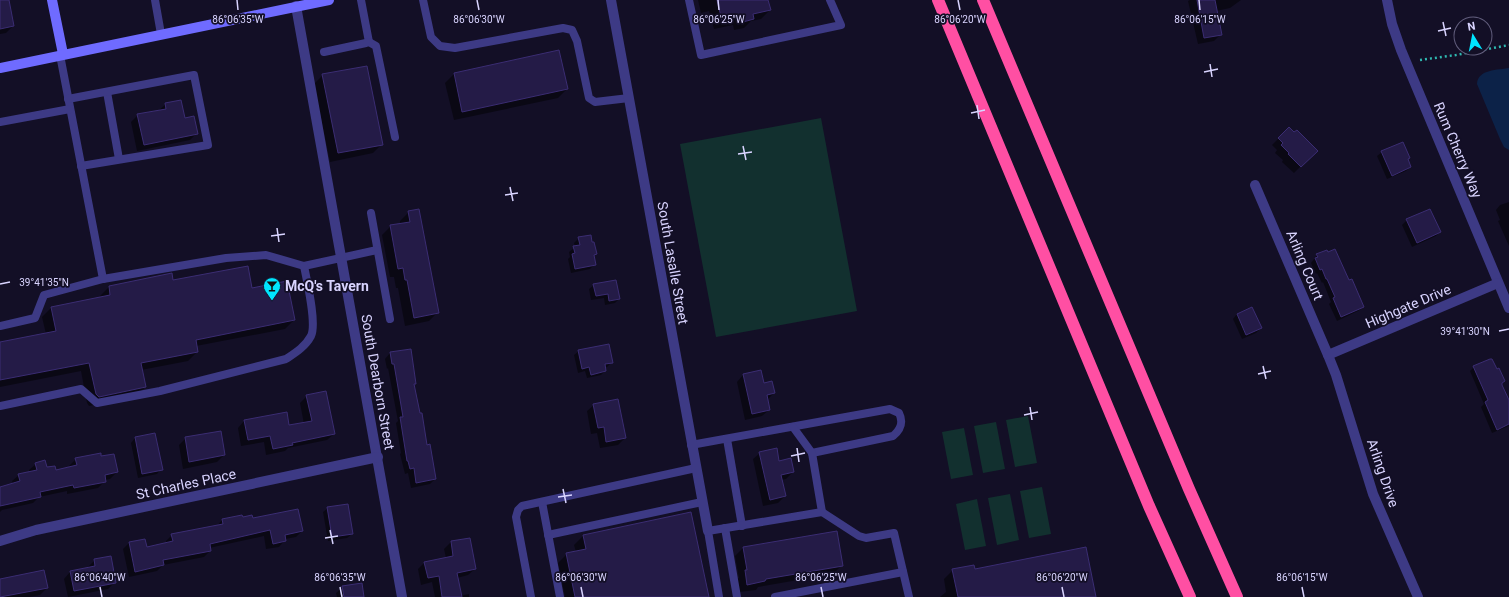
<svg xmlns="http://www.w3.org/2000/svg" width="1509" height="597" font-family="Roboto,sans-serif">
<rect width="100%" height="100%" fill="#130f26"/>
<g fill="#12302f">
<path d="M821,118L857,311L716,337L680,144Z"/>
<path d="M1028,416L1037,463L1015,467L1006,420Z"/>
<path d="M996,422L1005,469L983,473L974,426Z"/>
<path d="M964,428L973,475L951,479L942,432Z"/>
<path d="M1042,487L1051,534L1029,538L1020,491Z"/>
<path d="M1010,494L1019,540L997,545L988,498Z"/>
<path d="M977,499L986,546L965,550L956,504Z"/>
</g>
<path fill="#0c2248" d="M1509,68V150L1504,147L1500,139L1477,84C1478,69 1498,70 1509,68Z"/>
<g fill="#0007">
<path d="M0,0H8L13,26L6,33L0,34Z"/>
<path d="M698,0H767L770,10L761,19L751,21L744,28L734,30L733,25L714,29L709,11L701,13Z"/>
<path d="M1190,0H1241L1230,8L1216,11L1221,34L1214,41L1198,44L1188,1Z"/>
<path d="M454,74L567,89L558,98L454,120L445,83Z"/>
<path d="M323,75L382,144L373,153L330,162L314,84Z"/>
<path d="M166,104L184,119L196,134L190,140L137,151L131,122L138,115L158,111Z"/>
<path d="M1289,128L1316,151L1294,173L1282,162L1283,160L1275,153L1277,150L1272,145Z"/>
<path d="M1382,152L1407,160L1410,167L1406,171L1387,179L1377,156Z"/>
<path d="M1509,202V246L1498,221L1500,220L1496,210L1500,205Z"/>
<path d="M409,212L438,312L429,321L405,326L398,288H396L394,277H390L382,235L391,226L400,225V221Z"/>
<path d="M1407,220L1440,232L1436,236L1412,247L1402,225Z"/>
<path d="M579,238L596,254L593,256L594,265L590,269L571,273L568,259L570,257L569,252L575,247L574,243Z"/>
<path d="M1317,255L1363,307L1358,311L1337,321L1329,304L1331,302L1323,282L1322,283L1317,273L1316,274L1311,263Z"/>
<path d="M173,281L251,289L294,320L285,329L196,346L197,352L188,361L141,370L145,387L136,396L89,406L87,403L81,371L0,387V343L46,334L42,317L51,308L101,298L100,296L109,287Z"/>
<path d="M594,285L619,299L615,303L605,305L604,298L591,300L589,289Z"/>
<path d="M1237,314L1261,328L1256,333L1242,339L1233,319Z"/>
<path d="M579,351L612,362L607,367H605V371L601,375L587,378L585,371L578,373L574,355Z"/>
<path d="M390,353L415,384L414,385L419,415L435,479L430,484L411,488L408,473L405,474L400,454L401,453L396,423L398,421L388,368L387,369L385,359Z"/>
<path d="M1474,367L1501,384L1509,403V426L1492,433L1481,407L1484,404L1470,371Z"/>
<path d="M743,375L763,384L774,393L767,400L769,410L762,416L745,420L737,382Z"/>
<path d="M307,396L334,434L327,440L288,448L285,451L266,455L264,442L241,446L238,428L244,421L288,426L304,424L300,403Z"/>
<path d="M594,405L625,438L618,445L600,448L597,433L591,434L587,411Z"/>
<path d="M154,434L161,469L157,474L138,478L131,443L135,438Z"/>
<path d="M186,438L224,455L217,462L183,469L179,445Z"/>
<path d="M760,453L779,462L793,472L786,479L781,480L785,496L778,503L763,506L753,459Z"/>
<path d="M101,457L117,472L110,479L105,480V481L98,488L67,494V491L39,497L33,503L2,510L0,512V488L13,484L12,481L19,475L29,472V470L36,464L55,471L70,468L69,466L76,459Z"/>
<path d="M328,508L352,534L347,538L328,541L323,512Z"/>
<path d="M690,513L707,597H565L558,563L567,554L576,552L574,545L583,536Z"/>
<path d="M241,516L242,518L252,519L302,531L296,537L285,539V540L279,547L266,549L264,536L209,548L210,551L204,557L163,565L157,571L129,577L123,549L129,543L146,548L166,544V541L172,535L216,527L222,520Z"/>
<path d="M469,539L475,569L468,575L457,578L460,596L469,594V597H435L432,582L421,585L418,569L425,562L446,558L444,549L451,542Z"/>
<path d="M743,548L842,565L833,574L758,587L756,590L739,592L737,579L739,578L735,556Z"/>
<path d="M95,560L115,582L108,589L68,597L64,579L70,572L88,568V567Z"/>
<path d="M953,570H974L1095,597H940L946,592L944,579Z"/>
<path d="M0,580L47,588L40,595L29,597H0Z"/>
<path d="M343,587L363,597H337L336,593Z"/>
</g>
<g fill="#241b47" stroke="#3b2d73">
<path d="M0,0H9L14,26L0,29Z"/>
<path d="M717,0H768L771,10L753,14L754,19L743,22L742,16L722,21Z"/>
<path d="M1197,0H1215L1222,35L1204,38Z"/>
<path d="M559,50L568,89L462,112L454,73Z"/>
<path d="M367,66L383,145L338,153L322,74Z"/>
<path d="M181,100L185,118L194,116L198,134L144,145L137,114L166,109L165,103Z"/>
<path d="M1289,127L1294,132L1297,130L1318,151L1301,167L1288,154L1289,153L1281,145L1283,143L1278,138Z"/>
<path d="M1403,142L1410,158L1408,159L1411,167L1392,176L1381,151Z"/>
<path d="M419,209L439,313L414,318L407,280H405L403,268L398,269L390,225L410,222L408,211Z"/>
<path d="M1430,209L1441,232L1417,243L1406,219Z"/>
<path d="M591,235L592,242H594L597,254L594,255L596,265L575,269L572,254L575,253L573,246L580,245L578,237Z"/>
<path d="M1335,249L1349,280L1352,279L1364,307L1341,317L1333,298L1335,297L1327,279H1326L1322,269L1320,270L1315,258L1318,257L1316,254L1327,250L1328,252Z"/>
<path d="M248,266L252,288L287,281L295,320L196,340L198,352L141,363L146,387L113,394L99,397L96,394L89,363L0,380V342L56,331L51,307L110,295L109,286L172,273L173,280Z"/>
<path d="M616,280L620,299L609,301L608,294L596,296L593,284Z"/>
<path d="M1252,307L1262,328L1246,335L1237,314Z"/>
<path d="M609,344L613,363L605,364L606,371L591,375L589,367L582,369L578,350Z"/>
<path d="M411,349L416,384H414L420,413H422L427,445L430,444L436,479L416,483L414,468L410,469L408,461H407L400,417H403L394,364H392L390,352Z"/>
<path d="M1490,359H1492L1497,369L1499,368L1505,381L1502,383V385L1509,400V424L1497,430L1485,402L1488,400L1473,366Z"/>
<path d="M761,370L764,383L772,381L775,393L767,395L770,410L752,414L743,374Z"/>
<path d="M326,391L335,434L292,443L293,445L273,449L270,436L248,440L244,420L287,412L289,425L312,421L306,395Z"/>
<path d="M618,399L626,438L606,442L604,427L598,428L593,404Z"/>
<path d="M221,431L225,455L189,462L185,437Z"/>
<path d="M155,433L163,470L142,474L135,437Z"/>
<path d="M777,448L779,461L791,458L794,472L781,475L786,496L770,500L759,452Z"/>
<path d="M101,453V456L114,454L118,472L105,475L106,482L74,488L73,485L40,492L41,497L0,506V487L20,481L18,474L37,470L35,463L45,460L47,467L55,466L56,470L77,465L75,458Z"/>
<path d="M348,504L353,534L332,537L327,507Z"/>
<path d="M298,509L303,531L285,535L286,541L273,544L270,530L210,544L211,551L163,560L164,565L135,572L129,542L145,539L147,547L173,541L171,534L223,524L222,519L242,515L243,517L252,515L253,518Z"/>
<path d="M691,512L709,597H575L566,553L586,549L583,535Z"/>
<path d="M837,531L843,566L766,579L765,581L747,585L745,570H747L743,547Z"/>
<path d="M470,538L476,569L457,573L462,597H442L439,576L428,578L424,562L453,556L451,541Z"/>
<path d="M1086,547L1096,597H958L952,569L974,565L975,569Z"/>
<path d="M111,556L116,583L74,591L70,571L95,566L94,559Z"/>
<path d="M44,570L48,588L0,597V579Z"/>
<path d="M362,583L364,597H344L342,586Z"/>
</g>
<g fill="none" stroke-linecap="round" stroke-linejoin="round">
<path stroke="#2fb8b0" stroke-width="2.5" stroke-dasharray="2 3" stroke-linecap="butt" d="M1420,60L1456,55L1509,45"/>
<g stroke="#3d3a85" stroke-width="8">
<path d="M155,0L161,34"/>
<path d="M361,0L369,42"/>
<path d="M423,0L431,37L440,46L455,48L563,28L572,30L577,41L589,98L595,102L629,98"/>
<path d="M689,0L701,55L841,25L830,0"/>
<path d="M324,52L366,43L369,42L376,46L395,137"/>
<path d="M60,55L103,279"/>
<path d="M107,92L119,159"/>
<path d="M68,99L194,75L208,145L81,166"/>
<path d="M0,122L70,109"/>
<path d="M371,213L390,319"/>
<path d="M0,326L35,318L44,295L103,279L226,258L266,255L304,266L377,250"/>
<path d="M0,406L81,389L97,403L160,391L286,359C295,353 305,347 311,336C317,324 307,281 304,266"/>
<path d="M727,439L742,526"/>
<path d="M691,445L890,409L899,413C904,423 900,430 893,436L812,453"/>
<path d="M542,502L560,597"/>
<path d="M822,512L859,536L866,538L894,533L909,597"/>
<path d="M725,528L737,597"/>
<path d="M548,535L702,502"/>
<path d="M531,597L516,517L518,510L522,506L696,468"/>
<path d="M719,597L708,531L822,512L812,453L793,427"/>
<path d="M775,597L903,572"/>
</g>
<g stroke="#3d3a85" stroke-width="10">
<path d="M611,0L708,531"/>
<path d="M1387,0L1392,24L1401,50L1509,308"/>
<path d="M296,6L402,597"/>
<path d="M1255,185L1328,355L1336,375L1373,494L1418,597"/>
<path d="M1328,355L1498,283"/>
<path d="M0,541L36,530L378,457"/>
</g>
<g stroke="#6f6bff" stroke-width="10">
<path d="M52,0L63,54"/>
<path d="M0,68L329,0"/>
</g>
<g stroke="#ff4fa3" stroke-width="12">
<path d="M938,0L1149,506L1190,597"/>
<path d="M983,0L1189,489L1237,597"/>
</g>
</g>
<path fill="none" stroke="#d9d4ff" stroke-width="1.5" d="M237,0L238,10M477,0L479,10M718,0L719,10M958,0L960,10M1199,0L1200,10M1443,22L1446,36M1438,31L1451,28M1210,64L1212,77M1204,72L1218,69M977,105L979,119M971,113L985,110M743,146L746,160M738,154L752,152M510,187L513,201M505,195L518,193M277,228L279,242M271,236L285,234M0,284L10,282M1499,331L1509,329M1263,366L1266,379M1258,374L1271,371M1030,407L1032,420M1024,415L1038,412M797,448L799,462M791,456L805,453M563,489L566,503M558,497L572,495M330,530L333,544M325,538L338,536M100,587L102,597M340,587L342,597M581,587L583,597M821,587L823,597M1062,587L1064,597M1302,587L1304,597"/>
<defs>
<g id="bar-pin" transform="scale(0.9)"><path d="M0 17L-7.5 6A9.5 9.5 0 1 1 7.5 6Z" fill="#00e5ff" stroke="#130f26"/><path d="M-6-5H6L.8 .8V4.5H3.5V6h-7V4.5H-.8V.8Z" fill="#111"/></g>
</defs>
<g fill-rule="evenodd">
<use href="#bar-pin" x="272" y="286"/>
</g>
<g text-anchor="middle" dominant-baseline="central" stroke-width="3.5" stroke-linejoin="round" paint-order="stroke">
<g font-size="14" fill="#d9d4ff" stroke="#130f26">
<text transform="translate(1458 150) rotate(67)">Rum Cherry Way</text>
<text transform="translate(673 263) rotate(80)">South Lasalle Street</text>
<text transform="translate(1305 265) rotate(67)">Arling Court</text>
<text transform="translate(1408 306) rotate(-23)">Highgate Drive</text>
<text transform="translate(378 382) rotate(80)">South Dearborn Street</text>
<text transform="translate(1383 473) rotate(71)">Arling Drive</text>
<text transform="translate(186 484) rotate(-12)">St Charles Place</text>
</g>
<g font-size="14" font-weight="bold" fill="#d9d4ff" stroke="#130f26" text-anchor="start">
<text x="285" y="286">McQ's Tavern</text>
</g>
</g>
<g font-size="10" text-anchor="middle" fill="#d9d4ff" stroke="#130f26" stroke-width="3.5" stroke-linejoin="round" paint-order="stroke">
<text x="238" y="23">86°06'35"W</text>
<text x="479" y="23">86°06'30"W</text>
<text x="719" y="23">86°06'25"W</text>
<text x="960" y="23">86°06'20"W</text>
<text x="1200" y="23">86°06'15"W</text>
<text x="44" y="286">39°41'35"N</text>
<text x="1465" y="335">39°41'30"N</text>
<text x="100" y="581">86°06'40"W</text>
<text x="340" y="581">86°06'35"W</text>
<text x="581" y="581">86°06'30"W</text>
<text x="821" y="581">86°06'25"W</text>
<text x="1062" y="581">86°06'20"W</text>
<text x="1302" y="581">86°06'15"W</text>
</g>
<g transform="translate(1473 36) rotate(350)"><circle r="19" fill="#130f26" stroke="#625e7d"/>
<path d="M0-3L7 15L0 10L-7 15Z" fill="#00e5ff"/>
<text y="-6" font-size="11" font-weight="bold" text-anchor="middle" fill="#d9d4ff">N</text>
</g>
</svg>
